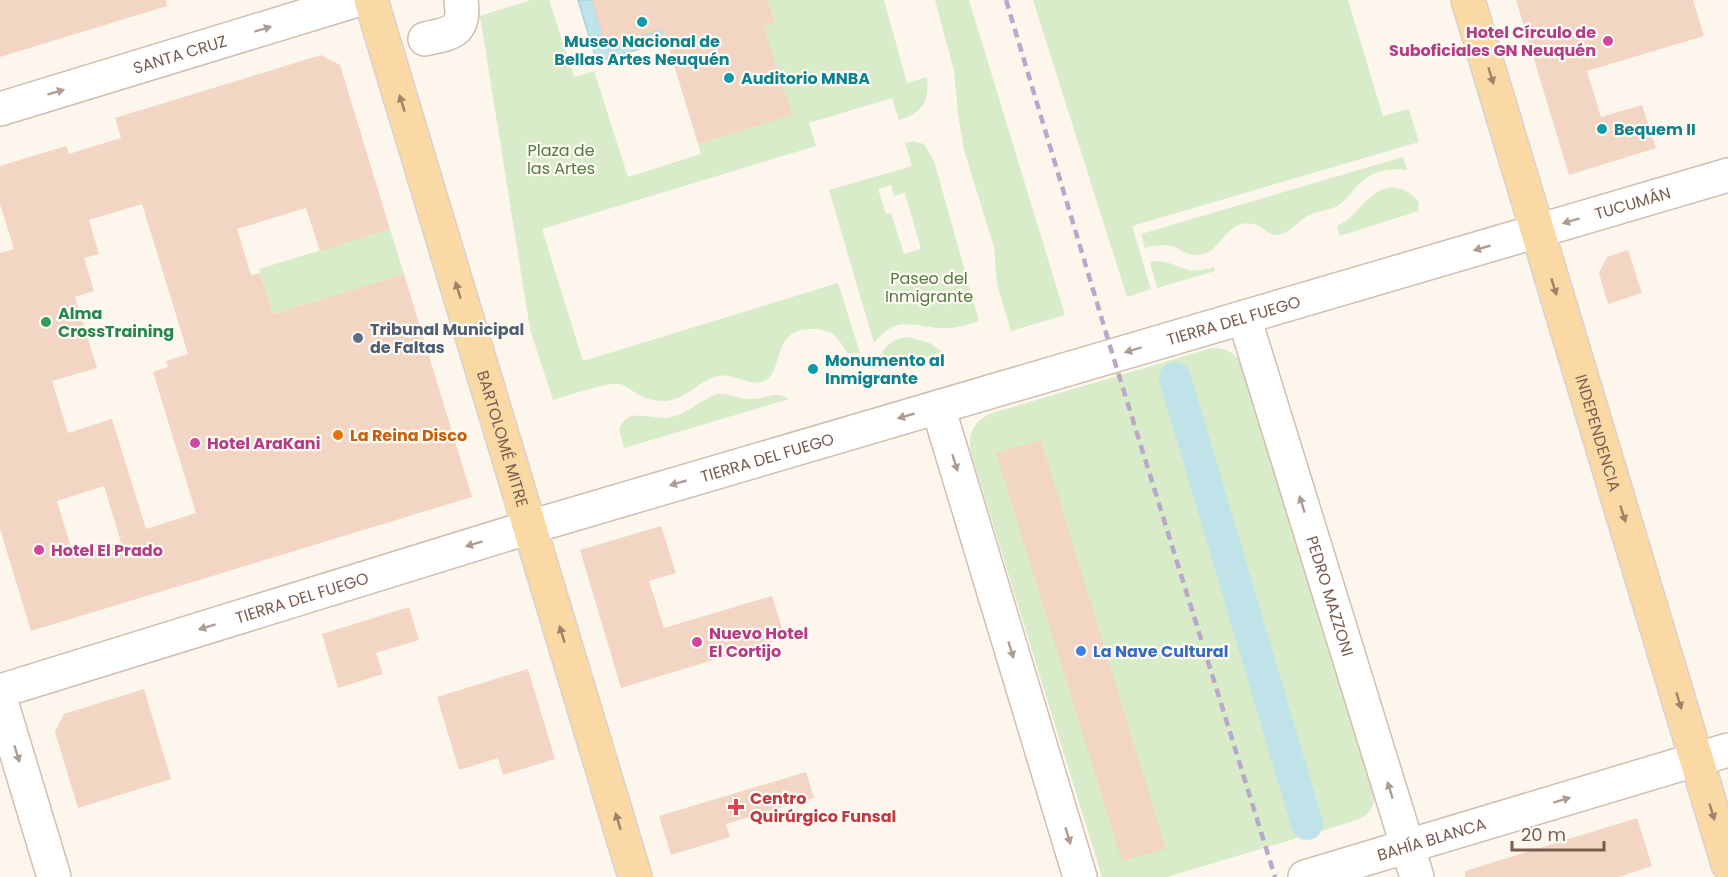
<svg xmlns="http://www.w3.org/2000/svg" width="1728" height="877" font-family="Poppins,sans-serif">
<rect width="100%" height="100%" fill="#fdf6ec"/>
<g fill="#d8ecc9" fill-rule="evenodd">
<path d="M531,0H549L574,77L594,71L628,177L701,154L698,144L791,115L764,27L775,23L768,0H884L907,83L927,77C930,102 922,113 899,120L892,98L809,123L816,146L542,229L583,361L838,283L860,353H848C843,347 840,340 834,335C828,330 820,329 812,329C771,328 784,373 764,381C749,387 734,373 719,376C699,379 688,399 666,401C655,401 644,399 636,393C630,390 626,386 620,384C606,382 568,396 553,400L530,329L480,16Z"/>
<path d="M935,0H969L1065,315L1011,331L997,284L994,247L964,150L958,114L954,71Z"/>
<path d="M1033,0H1348L1383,116L1409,109L1419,142L1132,226L1151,289L1127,297Z"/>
<path d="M913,141L924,144L934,161L979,321C969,324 958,328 947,328C916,329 898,312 874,343L829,190L912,166L905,143ZM891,185L894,196L905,193L921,249L904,254L891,213L886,214L878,189Z"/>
<path d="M1403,157L1407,170C1388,167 1368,172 1356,187C1350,193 1347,200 1340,204C1331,211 1319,210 1309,215C1296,222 1290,235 1273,235C1266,232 1261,225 1253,224C1224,218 1222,257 1195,255C1188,255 1183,251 1177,248C1167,244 1155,245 1145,248L1141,234Z"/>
<path d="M1392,187C1404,189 1412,192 1419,203L1418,211L1340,236L1337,226C1361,215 1365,191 1392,187Z"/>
<path d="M390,229L404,274L273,314L259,269Z"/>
<path d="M1156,261C1181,262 1182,277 1214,267L1215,271L1157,288L1150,262Z"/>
<path d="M908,337L930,343L942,352L896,367L884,365L880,360C883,345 894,339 908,337Z"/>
<path d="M1212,348C1228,348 1236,353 1243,368L1373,790C1377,808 1369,815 1354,821L1167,877H1102L971,453C967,433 974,421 992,413Z"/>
<path d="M717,394C729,393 739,399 751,399C766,400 775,389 789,399L624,448L619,429C627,407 648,419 665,418C686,416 698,401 717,394Z"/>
</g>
<path fill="#bfe3e8" stroke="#a5d3da" stroke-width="1.5" d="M578,0H592L607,46L691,20L695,32L597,62Z"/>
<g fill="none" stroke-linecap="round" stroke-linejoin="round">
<path stroke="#bfe3e8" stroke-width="32" d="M1175,378L1307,824"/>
</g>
<g fill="#f3d5c3" fill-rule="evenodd">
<path d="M0,0H166L167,6L0,57Z"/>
<path d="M592,0H768L775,23L764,27L792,115L698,144L663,29L606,46Z"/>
<path d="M1516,0H1693L1704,36L1587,71L1601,117L1642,105L1656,148L1569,175Z"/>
<path d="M321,55L340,65L390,229L320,251L306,208L237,229L251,275L260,273L273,314L404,274L472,497L31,631L0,529V253L14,249L0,204V166L66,146L69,154L121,138L115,118ZM142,204L188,354L166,361L168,367L153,372L196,513L146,529L112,419L68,433L52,381L97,368L75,297L94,291L84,258L99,254L89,220ZM104,486L121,542L74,557L57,501Z"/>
<path d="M1628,250L1642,293L1608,304L1599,273L1607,257Z"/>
<path d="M1041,440L1166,849L1122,861L996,453Z"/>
<path d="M661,526L676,573L649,581L664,628L772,596L785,638L621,688L580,550Z"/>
<path d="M409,607L419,640L376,653L383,674L338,688L322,634Z"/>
<path d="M528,669L555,759L503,775L498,758L459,770L437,697Z"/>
<path d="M144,689L171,779L78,808L55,732L64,714Z"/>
<path d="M806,772L814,798L726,824L730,837L671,855L659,816Z"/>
<path d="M1637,818L1652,866L1618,877H1465V871Z"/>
</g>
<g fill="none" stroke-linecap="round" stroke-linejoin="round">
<g stroke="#d1beb0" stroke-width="36">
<g id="minor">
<path d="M425,39C452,33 466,32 461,0"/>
<path id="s1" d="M0,109L357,0"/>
<path id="s2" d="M1244,317L1417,877"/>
<path d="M938,407L1080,877"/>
<path id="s3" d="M0,691L530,527L1728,175"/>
<path d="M0,698L54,877"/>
<path id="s4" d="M1305,877L1728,750"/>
</g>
</g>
<g stroke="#dad1cd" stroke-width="36">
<g id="major">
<path id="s5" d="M371,0L635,877"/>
<path id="s6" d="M1468,0L1728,864"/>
</g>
</g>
<use href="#minor" stroke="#fff" stroke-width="33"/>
<use href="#major" stroke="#fbd9a5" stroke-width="33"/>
<path stroke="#b9a8c9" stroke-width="4.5" stroke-dasharray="9 6" stroke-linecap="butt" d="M1006,0L1113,356L1275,877"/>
</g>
<defs><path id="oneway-solid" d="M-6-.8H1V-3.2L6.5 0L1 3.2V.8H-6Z" transform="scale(1.5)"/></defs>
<g fill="#af9d94">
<use href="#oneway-solid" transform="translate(263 29) rotate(-17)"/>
<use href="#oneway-solid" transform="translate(56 92) rotate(-17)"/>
<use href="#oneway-solid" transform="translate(1571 221) rotate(163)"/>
<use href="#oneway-solid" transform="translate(1482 248) rotate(164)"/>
<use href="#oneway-solid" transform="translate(1133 350) rotate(163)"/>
<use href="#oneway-solid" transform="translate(906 416) rotate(164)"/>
<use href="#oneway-solid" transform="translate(955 463) rotate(73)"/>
<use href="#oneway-solid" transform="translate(678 483) rotate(164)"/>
<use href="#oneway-solid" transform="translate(1302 504) rotate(-107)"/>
<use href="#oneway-solid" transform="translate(474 544) rotate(163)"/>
<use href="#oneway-solid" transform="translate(207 627) rotate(163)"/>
<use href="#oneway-solid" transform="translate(1011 650) rotate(73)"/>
<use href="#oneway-solid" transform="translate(17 754) rotate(73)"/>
<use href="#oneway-solid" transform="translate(1390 790) rotate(-107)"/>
<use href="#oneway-solid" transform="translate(1562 800) rotate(-17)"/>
<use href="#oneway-solid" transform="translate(1068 836) rotate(73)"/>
</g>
<g fill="#a18267">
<use href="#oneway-solid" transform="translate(1491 76) rotate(73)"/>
<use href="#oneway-solid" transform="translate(402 103) rotate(-107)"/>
<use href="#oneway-solid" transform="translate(1554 287) rotate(73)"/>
<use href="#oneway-solid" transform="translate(458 290) rotate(-107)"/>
<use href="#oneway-solid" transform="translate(1623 514) rotate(73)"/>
<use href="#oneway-solid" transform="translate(562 634) rotate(-107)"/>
<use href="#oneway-solid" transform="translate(1679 701) rotate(73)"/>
<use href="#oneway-solid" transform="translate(1712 812) rotate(73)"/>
<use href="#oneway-solid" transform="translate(618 821) rotate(-107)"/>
</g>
<g fill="#0f9aa8" stroke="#fffaf3" stroke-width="2">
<circle cx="642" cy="22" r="6"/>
<circle cx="729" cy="78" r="6"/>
<circle cx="1602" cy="129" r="6"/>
<circle cx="813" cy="369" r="6"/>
</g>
<g fill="#d1479c" stroke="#fffaf3" stroke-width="2">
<circle cx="1608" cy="41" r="6"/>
<circle cx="195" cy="443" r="6"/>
<circle cx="39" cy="550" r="6"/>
<circle cx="697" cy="642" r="6"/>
</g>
<circle fill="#2e9e5b" stroke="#fffaf3" stroke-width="2" cx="46" cy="322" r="6"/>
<circle fill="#5c6f8a" stroke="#fffaf3" stroke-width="2" cx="358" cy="338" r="6"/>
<circle fill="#e8710a" stroke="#fffaf3" stroke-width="2" cx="338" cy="435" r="6"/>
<circle fill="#3f7fe0" stroke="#fffaf3" stroke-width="2" cx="1081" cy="651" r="6"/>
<path fill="#e0444e" stroke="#fffaf3" stroke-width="2" d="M733 798h6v6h6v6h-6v6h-6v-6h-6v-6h6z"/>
<g text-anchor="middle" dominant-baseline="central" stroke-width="4.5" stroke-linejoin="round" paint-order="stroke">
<g font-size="16" font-weight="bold" fill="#b23c85" stroke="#fffaf3" text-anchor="start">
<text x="1596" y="32" text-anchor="end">Hotel Círculo de<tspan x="1596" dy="18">Suboficiales GN Neuquén</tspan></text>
<text x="207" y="443">Hotel AraKani</text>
<text x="51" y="550">Hotel El Prado</text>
<text x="709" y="633">Nuevo Hotel<tspan x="709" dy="18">El Cortijo</tspan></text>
</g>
<g font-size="16" font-weight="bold" fill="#0d838f" stroke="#fffaf3" text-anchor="start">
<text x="642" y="41" text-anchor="middle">Museo Nacional de<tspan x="642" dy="18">Bellas Artes Neuquén</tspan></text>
<text x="741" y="78">Auditorio MNBA</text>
<text x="1614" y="129">Bequem II</text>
<text x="825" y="360">Monumento al<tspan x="825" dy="18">Inmigrante</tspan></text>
</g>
<g font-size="16" fill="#7a5c4d" stroke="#fffaf3">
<text stroke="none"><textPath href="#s1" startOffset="188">SANTA CRUZ</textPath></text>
<text stroke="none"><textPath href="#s3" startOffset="1704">TUCUMÁN</textPath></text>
<text stroke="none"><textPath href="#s3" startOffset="1288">TIERRA DEL FUEGO</textPath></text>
<text stroke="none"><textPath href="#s6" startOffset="452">INDEPENDENCIA</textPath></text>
<text stroke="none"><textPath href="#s5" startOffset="458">BARTOLOMÉ MITRE</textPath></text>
<text stroke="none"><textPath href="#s3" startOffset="802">TIERRA DEL FUEGO</textPath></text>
<text stroke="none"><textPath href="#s3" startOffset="316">TIERRA DEL FUEGO</textPath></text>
<text stroke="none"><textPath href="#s2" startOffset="292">PEDRO MAZZONI</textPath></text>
<text stroke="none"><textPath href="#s4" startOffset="132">BAHÍA BLANCA</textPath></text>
</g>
<g font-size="16" fill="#537a41" stroke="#fffaf3">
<text x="561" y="150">Plaza de<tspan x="561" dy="18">las Artes</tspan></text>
<text x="929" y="278">Paseo del<tspan x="929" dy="18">Inmigrante</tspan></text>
</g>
<g font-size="16" font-weight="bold" fill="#27864d" stroke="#fffaf3" text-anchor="start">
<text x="58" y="313">Alma<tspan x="58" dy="18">CrossTraining</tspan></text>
</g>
<g font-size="16" font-weight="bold" fill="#4e5e75" stroke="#fffaf3" text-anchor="start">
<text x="370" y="329">Tribunal Municipal<tspan x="370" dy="18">de Faltas</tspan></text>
</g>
<g font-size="16" font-weight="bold" fill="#c56008" stroke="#fffaf3" text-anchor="start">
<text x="350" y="435">La Reina Disco</text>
</g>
<g font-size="16" font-weight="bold" fill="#366cbe" stroke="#fffaf3" text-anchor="start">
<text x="1093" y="651">La Nave Cultural</text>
</g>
<g font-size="16" font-weight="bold" fill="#be3a42" stroke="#fffaf3" text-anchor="start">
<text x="750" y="798">Centro<tspan x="750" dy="18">Quirúrgico Funsal</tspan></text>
</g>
</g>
<path d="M1512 841v9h92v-9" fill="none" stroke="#7a5c4d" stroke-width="3"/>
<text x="1521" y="841" font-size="18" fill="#7a5c4d" stroke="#fffaf3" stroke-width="4.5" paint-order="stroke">20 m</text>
</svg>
